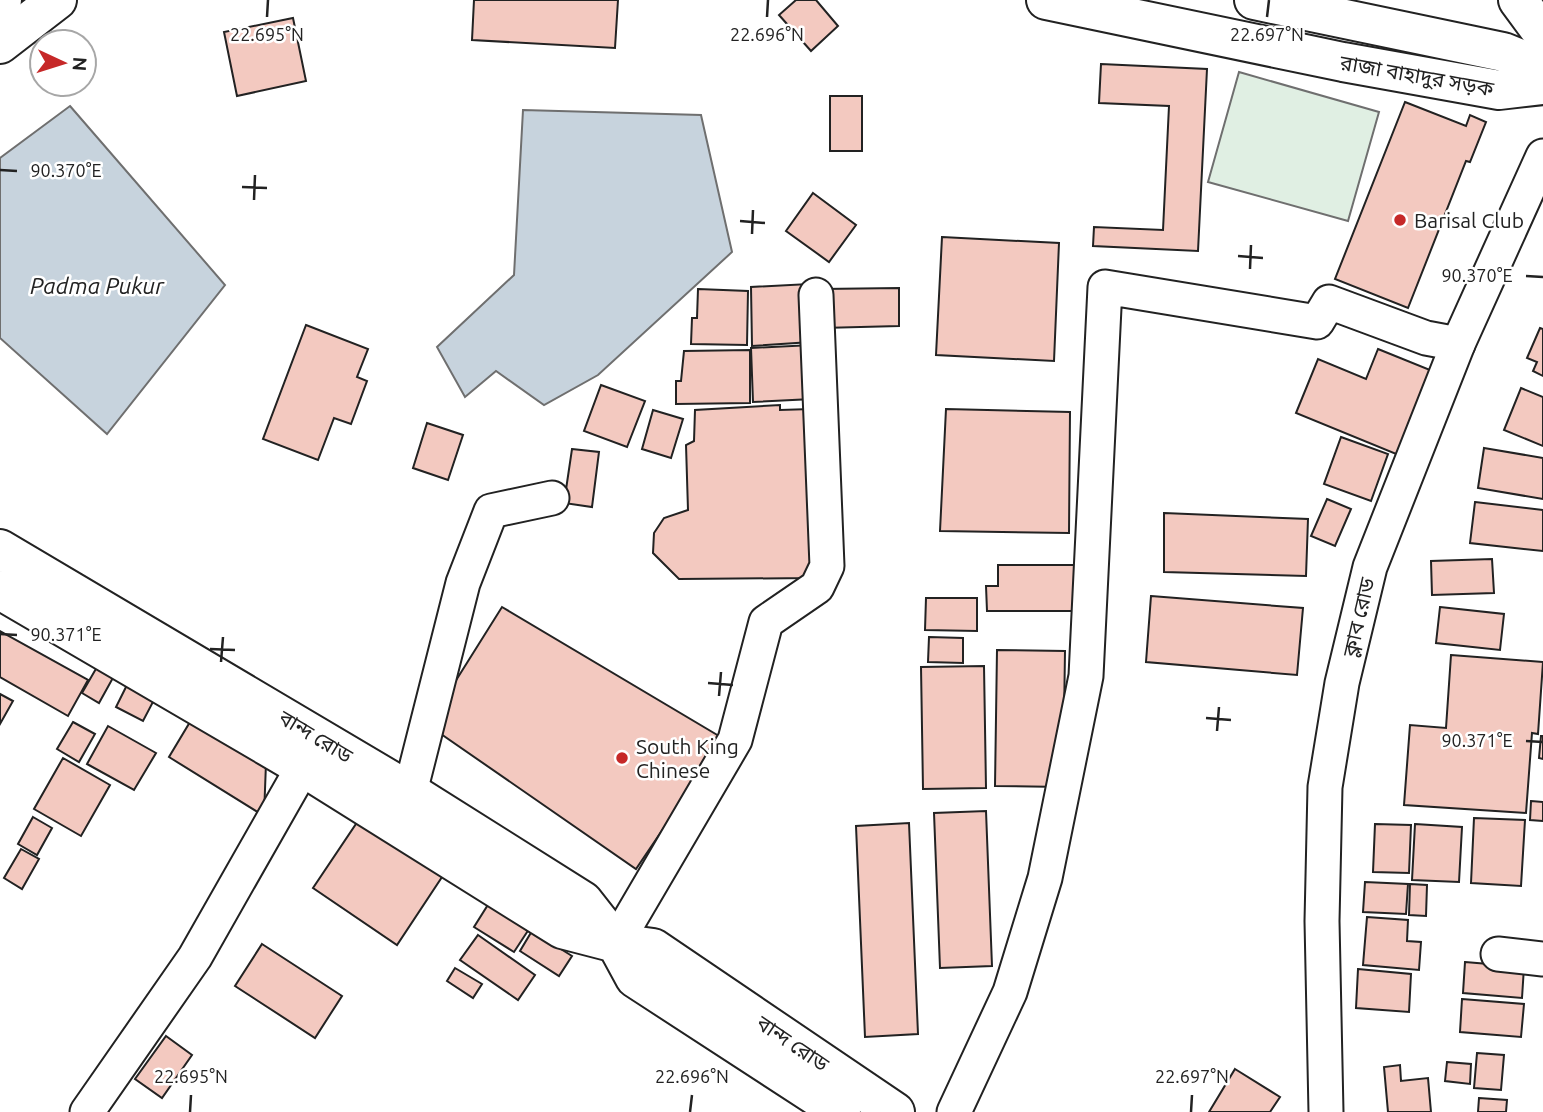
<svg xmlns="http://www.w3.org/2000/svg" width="1543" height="1112" font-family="Ubuntu,'Noto Sans Bengali',sans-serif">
<rect width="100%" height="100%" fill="#fff"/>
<path fill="#e0efe3" stroke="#6f6f6f" stroke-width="2" d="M1239,72L1379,112L1348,221L1208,182Z"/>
<g fill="#c7d3dd" stroke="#6f6f6f" stroke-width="2">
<path d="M70,106L225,285L107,434L0,338V158Z"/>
<path d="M523,110L701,115L732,252L598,375L544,405L496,371L465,397L437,347L514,275Z"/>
</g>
<g fill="#f3c9c0" stroke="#222" stroke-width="2">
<path d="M474,0H618L615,48L472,40Z"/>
<path d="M796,0H816L838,26L811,51L779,15Z"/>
<path d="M293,18L306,81L237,96L224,32Z"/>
<path d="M1101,64L1207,69L1198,251L1093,246L1094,227L1163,230L1169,106L1099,103Z"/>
<rect x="830" y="96" width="32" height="55"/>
<path d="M1405,102L1466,126L1470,115L1486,122L1470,162L1466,161L1408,308L1335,279Z"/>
<path d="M813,193L856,225L829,262L786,231Z"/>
<path d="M942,237L1059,243L1054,361L936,355Z"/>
<path d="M809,284L811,342L752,346L751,287Z"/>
<path d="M899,288V326L822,328V289Z"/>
<path d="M698,289L748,291L747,345L691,344L692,318H697Z"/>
<path d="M306,325L368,349L357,377L367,381L351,424L334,418L318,460L263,439Z"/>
<path d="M1540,328L1543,329V376L1533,371L1537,362L1527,358Z"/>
<path d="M812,345V399L753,402L751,348Z"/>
<path d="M1378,349L1435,372L1401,456L1296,413L1318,359L1366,379Z"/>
<path d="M750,350V403L676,404V381H681L684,351Z"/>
<path d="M601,385L645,401L627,447L584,431Z"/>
<path d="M1521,388L1543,397V446L1504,430Z"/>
<path d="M780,405V410L811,409L812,578L679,579L653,553L654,533L664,518L688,510L686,445L694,441L695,410Z"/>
<path d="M946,409L1070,412L1069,533L940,531Z"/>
<path d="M653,410L683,419L671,458L642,449Z"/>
<path d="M427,423L463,435L448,480L413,468Z"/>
<path d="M1341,437L1388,454L1371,501L1324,484Z"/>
<path d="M1484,448L1543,458V499L1478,488Z"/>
<path d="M572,449L599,452L592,507L564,503Z"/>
<path d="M1327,499L1351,509L1335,546L1311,536Z"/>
<path d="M1475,502L1543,510V551L1470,543Z"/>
<path d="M1164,513L1308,519L1306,576L1164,572Z"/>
<path d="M1492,559L1494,593L1432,595L1431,561Z"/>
<path d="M998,565H1074L1075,611H987L986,586H998Z"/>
<path d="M1151,596L1303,608L1297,675L1146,662Z"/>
<path d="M926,598H977V631L925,630Z"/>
<path d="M502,607L724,739L636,869L428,725Z"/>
<path d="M1440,607L1504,614L1500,650L1436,643Z"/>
<path d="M0,631L88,680L68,716L0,677Z"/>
<path d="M929,637L963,638V663L928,662Z"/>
<path d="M997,650L1065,651L1063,787L995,786Z"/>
<path d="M1451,655L1543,662L1538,734L1532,733L1526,813L1404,805L1410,725L1446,728Z"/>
<path d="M984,666L986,788L923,789L921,667Z"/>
<path d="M97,667L114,676L99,703L82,693Z"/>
<path d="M127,685L154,700L143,721L116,707Z"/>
<path d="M0,694L13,701L0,724Z"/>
<path d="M193,717L266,763L264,816L169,757Z"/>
<path d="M73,722L95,734L79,762L57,749Z"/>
<path d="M108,726L156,753L134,790L87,764Z"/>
<path d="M1541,736H1543V759L1539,758Z"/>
<path d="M63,758L110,785L81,836L34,809Z"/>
<path d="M1531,801L1543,802V821L1530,820Z"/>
<path d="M986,811L992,966L940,968L934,813Z"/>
<path d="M33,817L52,828L37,855L18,844Z"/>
<path d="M1474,818L1525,820L1521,886L1471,883Z"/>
<path d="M358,821L442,877L397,945L313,888Z"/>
<path d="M909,823L918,1034L865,1037L856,826Z"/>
<path d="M1375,824L1411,825L1409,873L1373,872Z"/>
<path d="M1415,824L1462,827L1459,882L1412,880Z"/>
<path d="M21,849L39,859L22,889L4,878Z"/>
<path d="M1365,882L1408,884L1406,914L1363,912Z"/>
<path d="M1410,884L1427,885L1426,916L1409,915Z"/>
<path d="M491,900L531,926L514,952L474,927Z"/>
<path d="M1367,917L1408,920L1407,941L1421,942L1419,970L1363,965Z"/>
<path d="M532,931L572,956L559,976L520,951Z"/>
<path d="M478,935L535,975L518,1000L460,960Z"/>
<path d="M262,944L342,996L315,1038L235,986Z"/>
<path d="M1465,962L1524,967L1522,998L1463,993Z"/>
<path d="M455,968L482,984L473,998L447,981Z"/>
<path d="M1358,969L1411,974L1409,1012L1356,1008Z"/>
<path d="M1462,999L1524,1004L1521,1037L1460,1032Z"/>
<path d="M166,1036L192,1055L162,1098L135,1079Z"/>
<path d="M1477,1053L1504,1055L1501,1090L1474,1088Z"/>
<path d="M1447,1062L1471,1064L1470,1084L1445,1081Z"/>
<path d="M1400,1065L1401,1081L1428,1078L1431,1112H1388L1384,1067Z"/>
<path d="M1235,1069L1280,1097L1270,1112H1209Z"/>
<path d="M1479,1098L1507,1100L1506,1112H1478Z"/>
</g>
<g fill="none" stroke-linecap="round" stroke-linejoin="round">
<g stroke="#222" stroke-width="37">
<g id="minor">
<path d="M410,792L463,583L491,511L552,498"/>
<path d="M616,943L735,740L766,622L817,587L827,566L816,295"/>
<path d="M1498,954L1543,959"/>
<path d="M87,1112L195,957L303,767"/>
<path d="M954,1112L1010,992L1045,878L1086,676L1105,287L1317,322L1329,302L1426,338L1458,344"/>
<path d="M1326,1112L1322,921L1325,787L1342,683L1370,567L1458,344L1543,156"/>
</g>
</g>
<g stroke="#222" stroke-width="42">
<g id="major">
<path d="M1046,0L1343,62L1499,90L1543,85"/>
<path d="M1254,0L1503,52L1543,68"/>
<path d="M1518,0L1543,34"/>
<path d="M0,2L2,0"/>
<path d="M0,44L57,0"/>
</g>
</g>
<g stroke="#222" stroke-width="42">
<g id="highway">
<path d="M0,549L410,792L583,901L616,943L653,948L895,1112"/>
<path d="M0,590L303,767L562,929L616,943L635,978L841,1112"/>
</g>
</g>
<use href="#minor" stroke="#fff" stroke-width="33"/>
<use href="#major" stroke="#fff" stroke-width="38"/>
<use href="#highway" stroke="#fff" stroke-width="38"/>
</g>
<path fill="none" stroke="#222" stroke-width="2.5" d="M267,17L268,0M767,17L768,0M1267,17L1269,0M0,170L17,171M242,187L267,188M254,200L255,175M740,221L765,223M752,234L753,210M1238,256L1263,258M1250,269L1251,245M1526,276L1543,277M0,634L17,635M210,649L235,650M221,662L223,637M708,683L733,685M719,696L721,672M1206,718L1231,720M1217,731L1219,707M1526,741L1543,742M190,1112L191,1095M690,1112L692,1095M1191,1112L1192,1095"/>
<g fill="#c62828" stroke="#fff" stroke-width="2.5">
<circle cx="1400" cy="220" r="7"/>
<circle cx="622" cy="758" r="7"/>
</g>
<g text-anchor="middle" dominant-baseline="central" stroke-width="5" stroke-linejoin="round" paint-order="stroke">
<g font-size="21" fill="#222" stroke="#fff">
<text transform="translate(1417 75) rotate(10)">রাজা বাহাদুর সড়ক</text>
<text transform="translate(1358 617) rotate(-77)">ক্লাব রোড</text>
<text transform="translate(316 736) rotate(31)">বান্দ রোড</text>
<text transform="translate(793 1043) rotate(34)">বান্দ রোড</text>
</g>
<g font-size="21" fill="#222" stroke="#fff" text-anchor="start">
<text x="1414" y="220">Barisal Club</text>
<text x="636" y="746">South King<tspan x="636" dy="24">Chinese</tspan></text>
</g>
<g font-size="23" font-style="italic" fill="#222" stroke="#fff">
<text x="97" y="285">Padma Pukur</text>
</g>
</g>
<g font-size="18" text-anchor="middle" fill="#222" stroke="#fff" stroke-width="5" stroke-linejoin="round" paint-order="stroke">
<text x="267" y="41">22.695°N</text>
<text x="767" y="41">22.696°N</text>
<text x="1267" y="41">22.697°N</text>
<text x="66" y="177">90.370°E</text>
<text x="1477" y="282">90.370°E</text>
<text x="66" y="641">90.371°E</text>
<text x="1477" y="747">90.371°E</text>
<text x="191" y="1083">22.695°N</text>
<text x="692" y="1083">22.696°N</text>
<text x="1192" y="1083">22.697°N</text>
</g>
<g transform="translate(63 63) rotate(94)"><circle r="33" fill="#ffffff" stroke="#a7a7a7" stroke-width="2"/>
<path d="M0-5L12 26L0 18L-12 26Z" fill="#c62828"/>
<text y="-10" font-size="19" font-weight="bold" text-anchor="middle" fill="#222222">N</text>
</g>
</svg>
